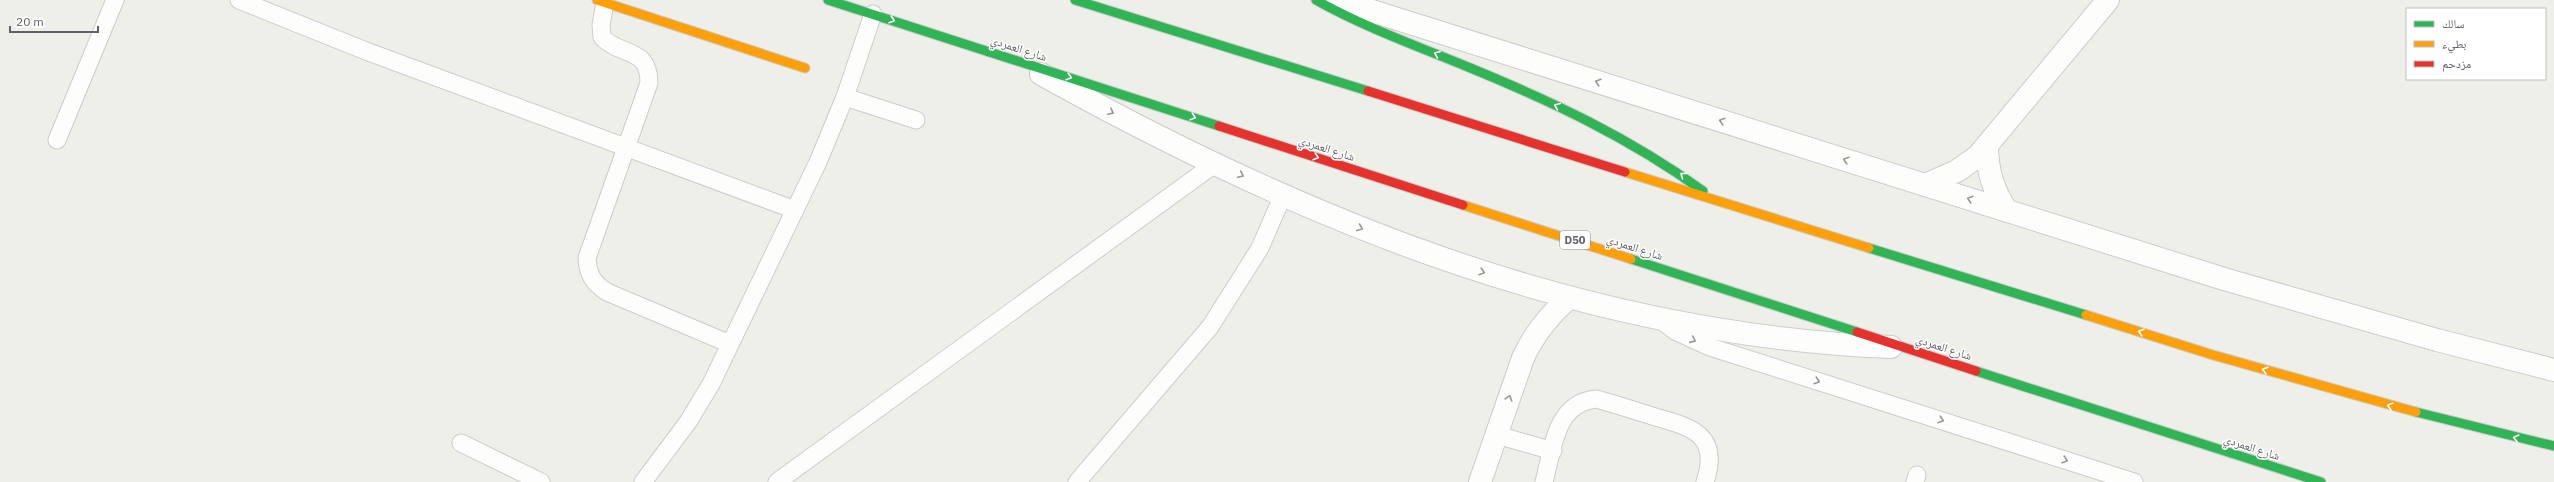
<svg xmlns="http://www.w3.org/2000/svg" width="2554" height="482" font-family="'IBM Plex Sans','Noto Naskh Arabic',sans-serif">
<rect width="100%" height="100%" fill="#efefe9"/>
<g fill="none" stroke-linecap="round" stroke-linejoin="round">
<g stroke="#cccdcb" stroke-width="19">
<g id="lane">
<path d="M239,0L366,51L795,210"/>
<path d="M605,3L601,25L602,37C620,57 649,46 649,83L587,258C588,275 593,283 607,292L730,344"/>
<path d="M845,97L916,120"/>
<path d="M57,140L115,0"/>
<path d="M1661,320L1675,331L1710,347L2134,482"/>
<path d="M1497,435L1553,451"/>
<path d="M461,443L541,482"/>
<path d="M643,482L688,422L711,384L818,162L845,97L873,14"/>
<path d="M777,482L1216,163"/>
<path d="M1077,482L1210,327L1260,248L1283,195"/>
<path d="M1544,482C1553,449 1555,403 1596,399C1615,404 1633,410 1652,416C1691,427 1721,434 1705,482"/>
<path d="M1915,482L1917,475"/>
</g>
</g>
<g stroke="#cccdcb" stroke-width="24">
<g id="street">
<path d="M1337,0L2224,279L2437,340L2554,370"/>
<path d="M1041,74C1305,221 1586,335 1891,347"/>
<path d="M1987,146C1987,171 1993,191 2007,211"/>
<path d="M1925,185L1957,171L1978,156L2108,0"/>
<path d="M1480,482L1523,358C1534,334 1548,316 1569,298"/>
</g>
</g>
<g stroke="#cbcccb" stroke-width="11">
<g id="fast">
<path d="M828,0L1219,126"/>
<path d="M1075,0L1368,91"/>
<path d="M1316,0C1364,27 1417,46 1468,67C1551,101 1630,138 1703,191"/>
<path d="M1869,248L2086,315"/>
<path d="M1631,259L1857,332"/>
<path d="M1976,371L2321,482"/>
<path d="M2416,412L2554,446"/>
</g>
</g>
<g stroke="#cbcccb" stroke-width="11">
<g id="slow">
<path d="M597,0L805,68"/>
<path d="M1625,172L1869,248"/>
<path d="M1463,205L1631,259"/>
<path d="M2086,315L2213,355L2416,412"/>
</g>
</g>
<g stroke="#cbcccb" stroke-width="11">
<g id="jam">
<path d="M1368,91L1625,172"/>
<path d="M1219,126L1463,205"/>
<path d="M1857,332L1976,371"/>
</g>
</g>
<use href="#lane" stroke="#fdfdfc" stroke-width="17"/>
<use href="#street" stroke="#fdfdfc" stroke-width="22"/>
<use href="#fast" stroke="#30b455" stroke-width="9"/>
<use href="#slow" stroke="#ff9f0a" stroke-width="9"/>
<use href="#jam" stroke="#e5322d" stroke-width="9"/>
</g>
<defs><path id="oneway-chevron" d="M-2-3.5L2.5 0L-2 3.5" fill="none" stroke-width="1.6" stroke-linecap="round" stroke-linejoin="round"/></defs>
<g stroke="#fff">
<use href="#oneway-chevron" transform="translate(892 20) rotate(18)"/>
<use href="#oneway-chevron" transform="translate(1437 54) rotate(-157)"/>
<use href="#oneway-chevron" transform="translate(1069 77) rotate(18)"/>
<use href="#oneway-chevron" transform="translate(1557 106) rotate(-157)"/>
<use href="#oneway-chevron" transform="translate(1193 117) rotate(18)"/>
<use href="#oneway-chevron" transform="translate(1316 157) rotate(18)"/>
<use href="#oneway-chevron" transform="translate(1683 175) rotate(-144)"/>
<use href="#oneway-chevron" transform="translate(2141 332) rotate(-163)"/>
<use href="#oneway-chevron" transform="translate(2265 370) rotate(-164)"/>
<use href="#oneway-chevron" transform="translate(2390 406) rotate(-165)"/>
<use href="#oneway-chevron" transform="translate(2516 438) rotate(-167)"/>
</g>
<g stroke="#96989c">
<use href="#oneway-chevron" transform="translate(1598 82) rotate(-163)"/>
<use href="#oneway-chevron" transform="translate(1111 112) rotate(27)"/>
<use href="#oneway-chevron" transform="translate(1722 121) rotate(-163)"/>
<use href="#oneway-chevron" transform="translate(1846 160) rotate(-163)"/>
<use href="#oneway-chevron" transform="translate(1241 175) rotate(25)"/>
<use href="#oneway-chevron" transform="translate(1970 199) rotate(-162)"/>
<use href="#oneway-chevron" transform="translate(1360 228) rotate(22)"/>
<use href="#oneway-chevron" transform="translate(1482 272) rotate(18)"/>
<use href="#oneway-chevron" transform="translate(1693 340) rotate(24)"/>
<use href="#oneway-chevron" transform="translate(1817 381) rotate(18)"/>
<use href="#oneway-chevron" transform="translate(1509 398) rotate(-72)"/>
<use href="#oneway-chevron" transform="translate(1941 420) rotate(18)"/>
<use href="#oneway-chevron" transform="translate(2065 460) rotate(18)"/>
</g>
<g text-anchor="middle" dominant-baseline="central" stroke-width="3" stroke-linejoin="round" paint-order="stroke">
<rect fill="#fff" stroke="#8e9095" stroke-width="1" x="1560" y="231" width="30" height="18" rx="3"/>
<g font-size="11" font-weight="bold" fill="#5e6168">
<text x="1575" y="240">D50</text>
</g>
<g font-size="12" fill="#5e6168" stroke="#fff">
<text transform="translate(1019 48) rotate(18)">شارع العمردي</text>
<text transform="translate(1327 148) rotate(18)">شارع العمردي</text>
<text transform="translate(1635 247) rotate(18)">شارع العمردي</text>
<text transform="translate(1944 347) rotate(18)">شارع العمردي</text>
<text transform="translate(2252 447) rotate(18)">شارع العمردي</text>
</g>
</g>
<rect x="2406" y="8" width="140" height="72" fill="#ffffff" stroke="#bfc0c3"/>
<rect x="2414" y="21" width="20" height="6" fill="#30b455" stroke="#bfc0c3"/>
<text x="2442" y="28" font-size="12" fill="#5e6168">سالك</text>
<rect x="2414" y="41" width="20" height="6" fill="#ff9f0a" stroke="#bfc0c3"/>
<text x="2442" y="48" font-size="12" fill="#5e6168">بطيء</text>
<rect x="2414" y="61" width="20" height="6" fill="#e5322d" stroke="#bfc0c3"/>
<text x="2442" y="68" font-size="12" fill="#5e6168">مزدحم</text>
<path d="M10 26v6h88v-6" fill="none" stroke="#5e6168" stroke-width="2"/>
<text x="16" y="26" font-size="12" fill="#5e6168" stroke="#ffffff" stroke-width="3" paint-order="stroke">20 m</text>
</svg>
